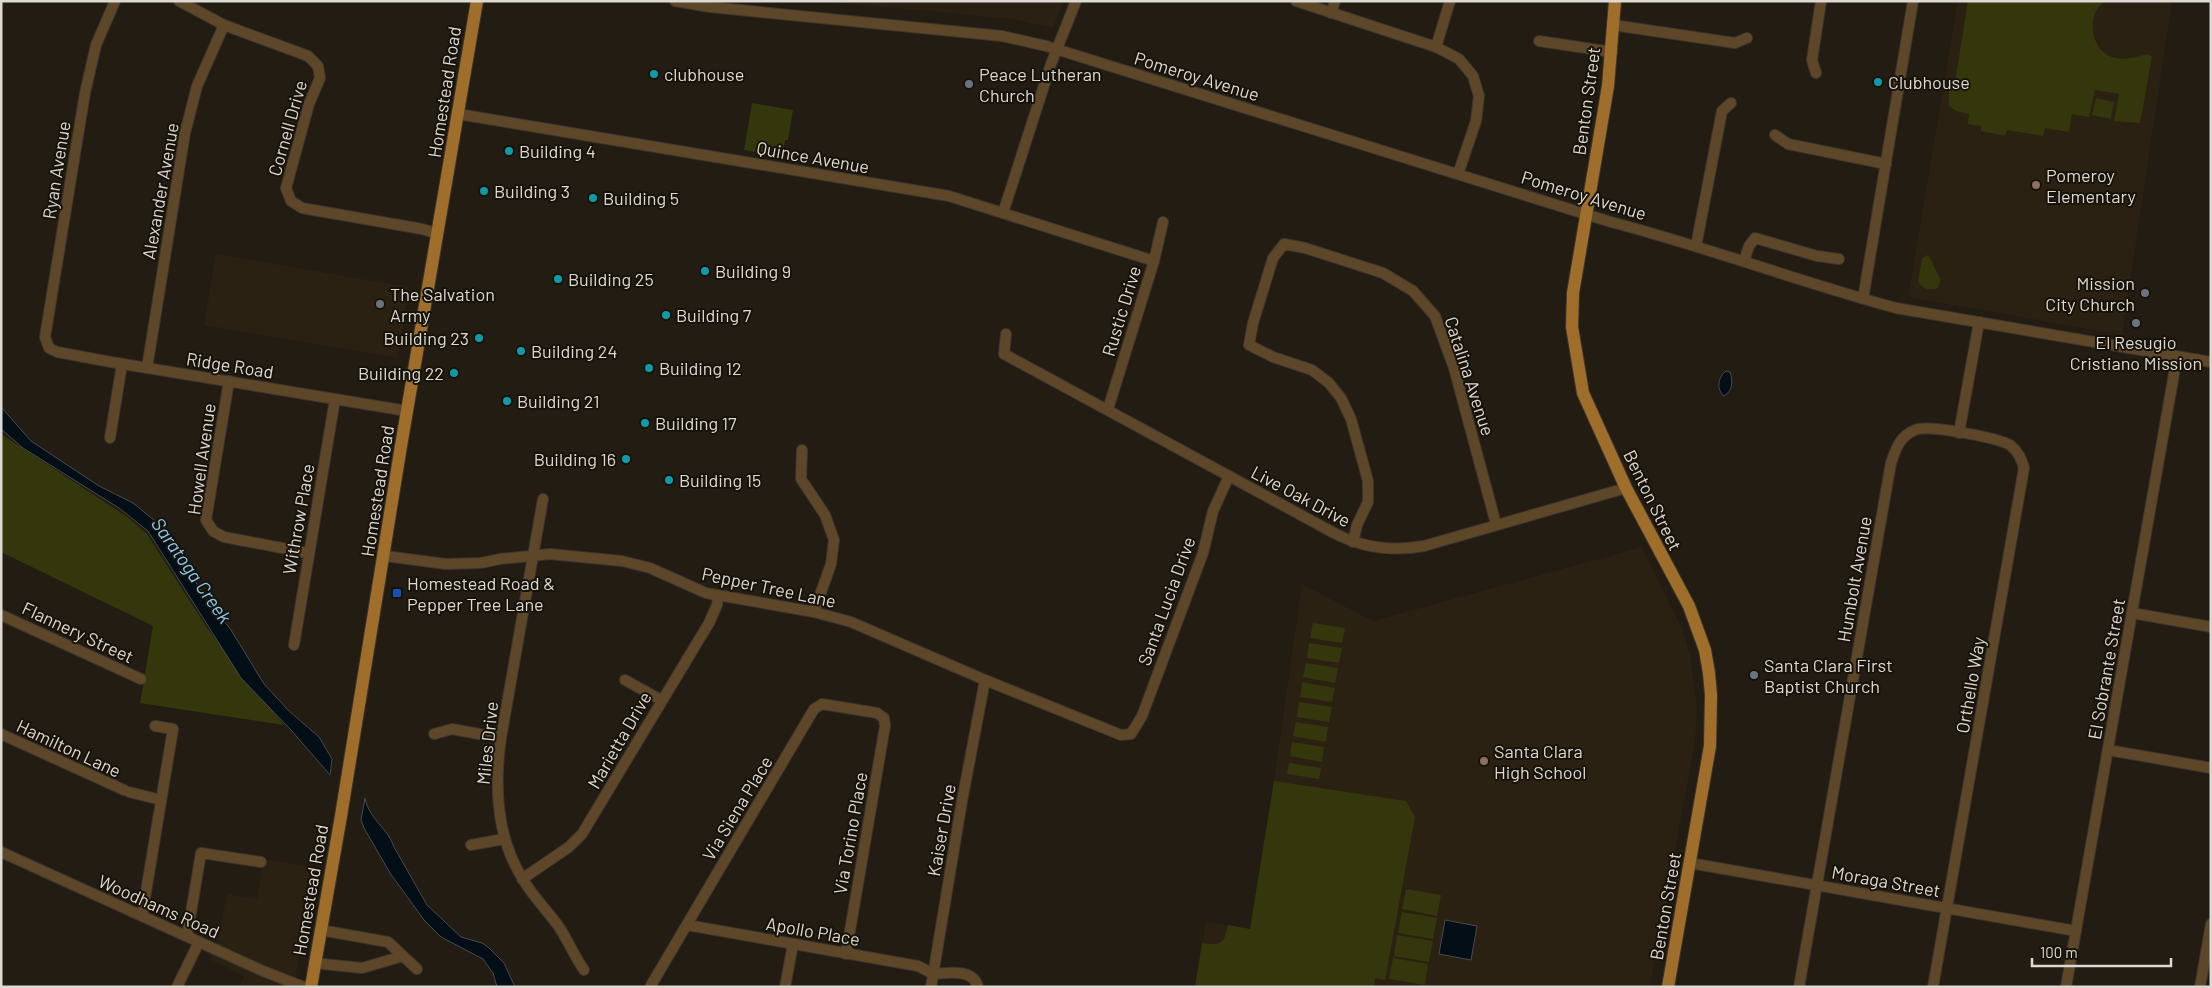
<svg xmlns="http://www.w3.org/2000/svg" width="2212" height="988" font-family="Barlow,sans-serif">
<rect width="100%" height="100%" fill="#221c13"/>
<g fill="#2a2112">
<path d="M824,1H1063L1053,28L1011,19Z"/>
<path d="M1958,1H2172L2122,335L1908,297Z"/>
<path d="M216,254L409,287L398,358L204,325Z"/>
<path d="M1642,547L1682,629L1690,655L1697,708L1695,741L1650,987H1195L1206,922L1250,929L1274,781L1302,584L1373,621Z"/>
<path d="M264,859L314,867L294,987H239L244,976L210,959L213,948L219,938L227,894L257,899Z"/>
</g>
<g fill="#34370b">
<path d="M1968,1H2106C2085,12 2090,50 2112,57C2124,61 2136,57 2148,54L2152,57L2140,123L2114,121L2119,94L2095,90L2089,117L2072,114L2069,132L2045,128L2043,136L2007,130L2005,136L1981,131V126L1968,124L1969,114L1956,111L1949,106V89L1956,76Z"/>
<path d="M2096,98L2114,102L2111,119L2092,115Z"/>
<path d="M752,103L793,110L788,140H785L783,151L786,152L785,157L744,150Z"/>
<path d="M1928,255C1931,258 1937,274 1941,280L1938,288C1930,291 1923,289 1918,282L1922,258Z"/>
<path d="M1,434L129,518L147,534L207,628L284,725L140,703L153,626L1,552Z"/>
<path d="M1313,623L1345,628L1342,643L1310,638Z"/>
<path d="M1309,643L1342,648L1339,663L1307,658Z"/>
<path d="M1306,663L1338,668L1335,683L1303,677Z"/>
<path d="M1302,682L1335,688L1332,702L1300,697Z"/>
<path d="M1299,702L1332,707L1329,722L1297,717Z"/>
<path d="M1296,722L1328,727L1326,742L1293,736Z"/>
<path d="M1292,742L1324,747L1322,762L1290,756Z"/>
<path d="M1289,763L1321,768L1319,779L1287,774Z"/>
<path d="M1274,781L1406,801L1415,817L1385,980L1375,978L1374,987H1195L1202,943C1221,946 1224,944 1228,925L1250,929Z"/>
<path d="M1406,889L1441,895L1437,916L1402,909Z"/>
<path d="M1402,912L1437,918L1433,939L1398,933Z"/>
<path d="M1397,935L1433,941L1429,962L1394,956Z"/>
<path d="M1393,958L1428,964L1425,985L1389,979Z"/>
</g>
<g fill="#040e16" stroke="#454b4f">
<path d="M1726,371L1730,372C1733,381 1733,391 1724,396C1716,389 1718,377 1726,371Z"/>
<path d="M1,407L31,441L99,486L133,503L160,525L205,597L231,630L264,684L288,710L319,737L332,759L330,775L291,730L241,678L148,531L119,508L23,448L1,429Z"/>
<path d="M365,798C368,818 388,828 394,847L427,905L461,937L482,943L489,948L504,963L515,987H497L493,973L483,959L441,937L424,920L390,873L364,828L361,820Z"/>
<path d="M1445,920L1477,926L1471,960L1439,954Z"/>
</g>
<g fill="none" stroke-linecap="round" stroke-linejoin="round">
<g stroke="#3c362e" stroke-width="12">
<g id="minor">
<path d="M115,1L96,45L85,93L45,337L49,348L57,352L111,362L407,411"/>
<path d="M179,1L224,25L308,56L318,66L320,78L309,104L286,188L291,201L302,208L422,229L438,234"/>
<path d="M675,1L710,7L1002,36L1046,46L1611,222C1707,247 1800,282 1896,308L2211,362"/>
<path d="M1296,1L1436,47L1459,59L1473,76L1479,96L1476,121L1458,174"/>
<path d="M1331,13L1335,1"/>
<path d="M1613,25L1735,43L1747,38"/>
<path d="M1539,41L1612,52"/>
<path d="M1436,47L1450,1"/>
<path d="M1816,73L1812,60L1821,1"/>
<path d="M458,114L949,196L1154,261"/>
<path d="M1775,135L1788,144L1886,164"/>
<path d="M1003,213L1051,64L1076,1"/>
<path d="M1696,246L1722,111L1731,103"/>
<path d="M1744,261L1749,246L1755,238L1817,256L1839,259"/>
<path d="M1863,299L1913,1"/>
<path d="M1006,334L1004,354L1334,533C1363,548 1392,552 1424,546L1626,488"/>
<path d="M147,368L185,133L197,86L224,25"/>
<path d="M229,381L206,520L213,531L224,537L308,553"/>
<path d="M1108,409L1154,261L1163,222"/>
<path d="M1959,433L1979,322"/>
<path d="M110,438L122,364"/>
<path d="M802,450L801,479L825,515L834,540L831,564L814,612"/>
<path d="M543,499L501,738C494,787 496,838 524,881C534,898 548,911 559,927C568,940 574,956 584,970"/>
<path d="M1353,542L1357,525L1368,502V481L1351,419L1341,398L1329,383L1312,370L1273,357L1249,345L1253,323L1273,258L1284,244L1305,248L1383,273L1413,291L1435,316L1454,368L1496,524"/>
<path d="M385,556L446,564L481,563L500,559L550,554L622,561L650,568L706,593L814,612L851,622L985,680L1121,735L1131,734L1142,716L1203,553L1213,511L1229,476"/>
<path d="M2132,613L2211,627"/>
<path d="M1,615L141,679"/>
<path d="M294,645L335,399"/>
<path d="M625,680L661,700"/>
<path d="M1,734L124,790"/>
<path d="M434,734L452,729L501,738"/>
<path d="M2108,750L2211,768"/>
<path d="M129,792L161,800"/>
<path d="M471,845L504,839"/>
<path d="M1,852L263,971L304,987"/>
<path d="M1690,863L2076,931"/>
<path d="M522,879L569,847L582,834L709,623L717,605L718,596"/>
<path d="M142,916L173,729L155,726"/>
<path d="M687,925L918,966L933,974"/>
<path d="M187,936L201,853L261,862"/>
<path d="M403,956L417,969"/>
<path d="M314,963L362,968L403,956L388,942L320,930"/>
<path d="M933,974C948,973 973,968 978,987"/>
<path d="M177,987L199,942"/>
<path d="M650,987L814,709L822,704L877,713L884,718L885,726L846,954"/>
<path d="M785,987L793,944"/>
<path d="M931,987L962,801L985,680"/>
<path d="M1799,987L1891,463C1896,448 1900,436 1915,430C1927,424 1998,438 2010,445C2018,451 2021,458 2024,468L1933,987"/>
<path d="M2066,987L2177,357"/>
<path d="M2200,987L2211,924"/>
</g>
</g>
<g stroke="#3c362e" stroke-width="14">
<g id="major">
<path d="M1615,1L1608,86L1573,293L1572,327L1583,393L1626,488L1689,606L1705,650L1709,673L1711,695L1710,746L1668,987"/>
<path d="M311,987L341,816L401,446L477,1"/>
</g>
</g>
<use href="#minor" stroke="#5e4729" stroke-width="10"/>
<use href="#major" stroke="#a06e2b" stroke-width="12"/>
</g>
<g fill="#0f9aa8" stroke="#18130a" stroke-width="2">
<circle cx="654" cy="74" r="5"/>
<circle cx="1878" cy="82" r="5"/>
<circle cx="509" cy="151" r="5"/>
<circle cx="484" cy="191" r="5"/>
<circle cx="593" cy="198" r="5"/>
<circle cx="705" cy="271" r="5"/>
<circle cx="558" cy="279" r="5"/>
<circle cx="666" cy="315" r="5"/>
<circle cx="479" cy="338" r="5"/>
<circle cx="521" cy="351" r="5"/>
<circle cx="649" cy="368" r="5"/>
<circle cx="454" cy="373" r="5"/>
<circle cx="507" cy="401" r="5"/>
<circle cx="645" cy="423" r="5"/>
<circle cx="626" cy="459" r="5"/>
<circle cx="669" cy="480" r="5"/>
</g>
<g fill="#6b7280" stroke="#18130a" stroke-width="2">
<circle cx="969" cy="84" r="5"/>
<circle cx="2145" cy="293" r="5"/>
<circle cx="380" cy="304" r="5"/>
<circle cx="2136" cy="323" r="5"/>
<circle cx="1754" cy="675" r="5"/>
</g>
<g fill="#8d6e63" stroke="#18130a" stroke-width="2">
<circle cx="2036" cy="185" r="5"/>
<circle cx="1484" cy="761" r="5"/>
</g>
<rect fill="#1a4fb4" stroke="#18130a" stroke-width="2" x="392" y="588" width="10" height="10" rx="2.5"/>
<g text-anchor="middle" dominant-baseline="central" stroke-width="4" stroke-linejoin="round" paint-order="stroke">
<g font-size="18" fill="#ddd9d3" stroke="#18130a" text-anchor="start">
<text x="664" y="74">clubhouse</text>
<text x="979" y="74">Peace Lutheran<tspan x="979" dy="21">Church</tspan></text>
<text x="1888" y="82">Clubhouse</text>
<text x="519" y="151">Building 4</text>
<text x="2046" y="175">Pomeroy<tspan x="2046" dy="21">Elementary</tspan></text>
<text x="494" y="191">Building 3</text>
<text x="603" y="198">Building 5</text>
<text x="715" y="271">Building 9</text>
<text x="568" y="279">Building 25</text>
<text x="2135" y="283" text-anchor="end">Mission<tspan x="2135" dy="21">City Church</tspan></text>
<text x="390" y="294">The Salvation<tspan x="390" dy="21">Army</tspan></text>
<text x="676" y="315">Building 7</text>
<text x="469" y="338" text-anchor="end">Building 23</text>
<text x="2136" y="342" text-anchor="middle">El Resugio<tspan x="2136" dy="21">Cristiano Mission</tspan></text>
<text x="531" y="351">Building 24</text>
<text x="659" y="368">Building 12</text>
<text x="444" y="373" text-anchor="end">Building 22</text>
<text x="517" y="401">Building 21</text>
<text x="655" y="423">Building 17</text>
<text x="616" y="459" text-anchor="end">Building 16</text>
<text x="679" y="480">Building 15</text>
<text x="407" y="583">Homestead Road &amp;<tspan x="407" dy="21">Pepper Tree Lane</tspan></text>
<text x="1764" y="665">Santa Clara First<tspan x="1764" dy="21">Baptist Church</tspan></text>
<text x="1494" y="751">Santa Clara<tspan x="1494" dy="21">High School</tspan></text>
</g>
<g font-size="18" fill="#ddd9d3" stroke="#18130a">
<text transform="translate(1197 76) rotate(17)">Pomeroy Avenue</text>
<text transform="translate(444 92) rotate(-81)">Homestead Road</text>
<text transform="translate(1586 101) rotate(-82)">Benton Street</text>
<text transform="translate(287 128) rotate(-74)">Cornell Drive</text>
<text transform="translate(813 157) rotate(10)">Quince Avenue</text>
<text transform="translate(56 170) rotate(-81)">Ryan Avenue</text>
<text transform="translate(160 191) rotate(-80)">Alexander Avenue</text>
<text transform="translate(1584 195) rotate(17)">Pomeroy Avenue</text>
<text transform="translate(1121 311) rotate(-73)">Rustic Drive</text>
<text transform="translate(230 365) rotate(9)">Ridge Road</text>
<text transform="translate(1470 376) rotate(72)">Catalina Avenue</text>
<text transform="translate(201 459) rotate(-82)">Howell Avenue</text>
<text transform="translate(377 491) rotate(-81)">Homestead Road</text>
<text transform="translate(1301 496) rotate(28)">Live Oak Drive</text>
<text transform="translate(1653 500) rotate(64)">Benton Street</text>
<text transform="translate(298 519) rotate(-80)">Withrow Place</text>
<text transform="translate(1854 579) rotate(-80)">Humbolt Avenue</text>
<text transform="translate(769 587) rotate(12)">Pepper Tree Lane</text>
<text transform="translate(1166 601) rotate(-70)">Santa Lucia Drive</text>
<text transform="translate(78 632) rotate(25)">Flannery Street</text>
<text transform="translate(2106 669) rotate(-80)">El Sobrante Street</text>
<text transform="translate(1970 685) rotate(-80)">Orthello Way</text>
<text transform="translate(619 740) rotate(-60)">Marietta Drive</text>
<text transform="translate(487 743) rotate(-84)">Miles Drive</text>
<text transform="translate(69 748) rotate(25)">Hamilton Lane</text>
<text transform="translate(737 808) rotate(-59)">Via Siena Place</text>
<text transform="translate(941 830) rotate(-80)">Kaiser Drive</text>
<text transform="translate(850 833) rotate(-80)">Via Torino Place</text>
<text transform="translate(1886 881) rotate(10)">Moraga Street</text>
<text transform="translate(310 890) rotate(-80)">Homestead Road</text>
<text transform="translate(159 906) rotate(24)">Woodhams Road</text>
<text transform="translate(1665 906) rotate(-80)">Benton Street</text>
<text transform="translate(813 931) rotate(10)">Apollo Place</text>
</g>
<g font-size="19" font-style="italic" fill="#88c9f6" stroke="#18130a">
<text transform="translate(192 570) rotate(55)">Saratoga Creek</text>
</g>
</g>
<rect width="2212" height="988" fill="none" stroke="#ddd9d3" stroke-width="5"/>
<path d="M2032 958v8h139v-8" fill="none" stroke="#ddd9d3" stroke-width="2.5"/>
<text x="2040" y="958" font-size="15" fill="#ddd9d3" stroke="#18130a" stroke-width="4" paint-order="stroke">100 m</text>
</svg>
